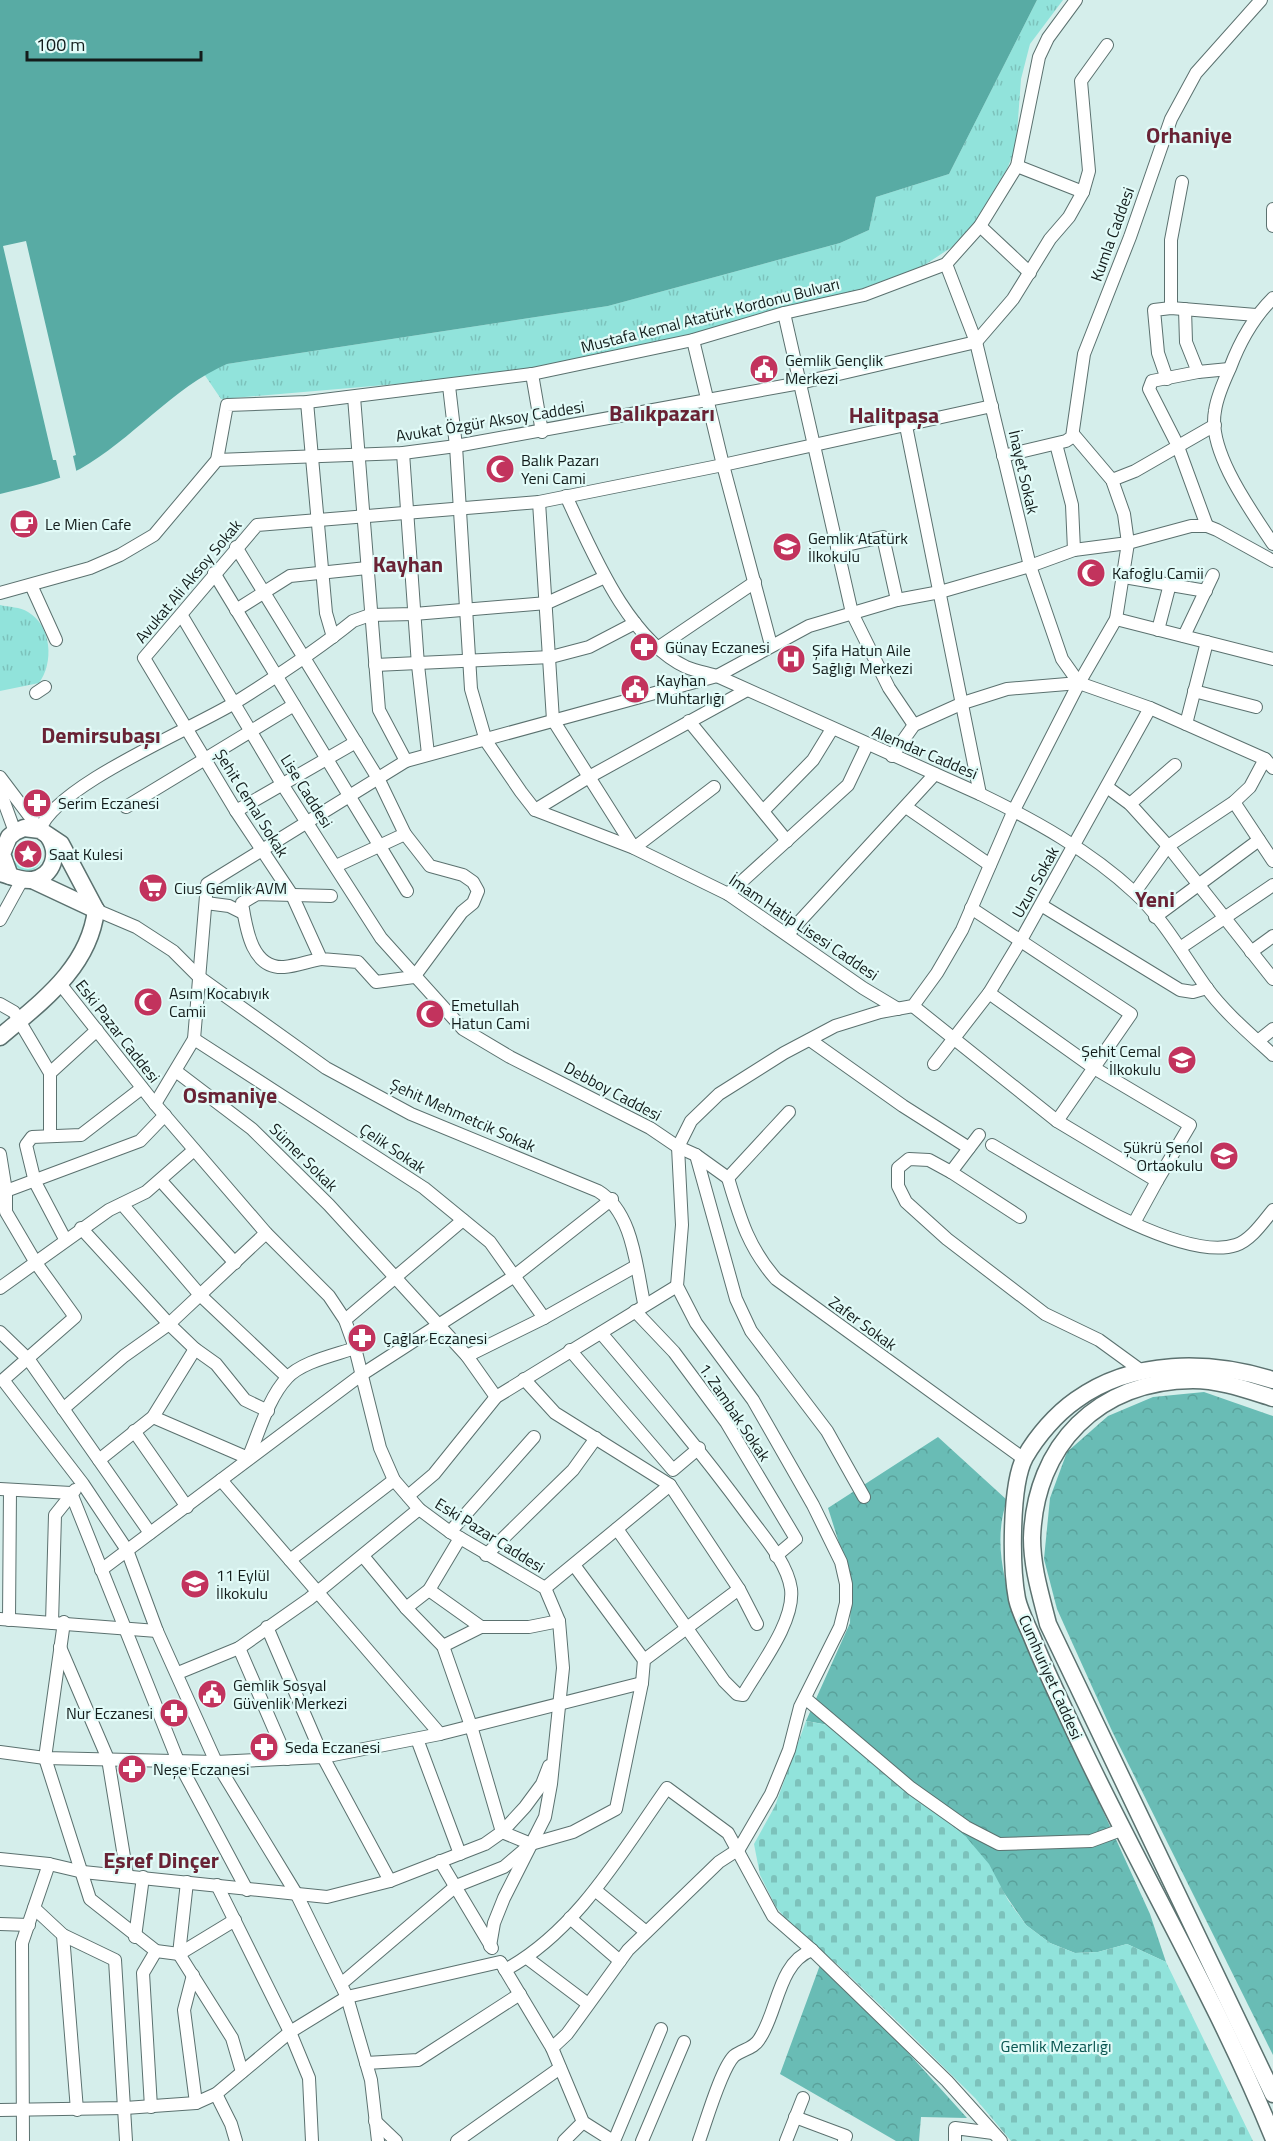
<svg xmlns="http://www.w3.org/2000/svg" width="1273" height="2141" font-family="'Titillium Web',sans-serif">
<defs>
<pattern id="grass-dots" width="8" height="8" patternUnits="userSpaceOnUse" patternTransform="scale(1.5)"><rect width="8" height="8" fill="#91e3db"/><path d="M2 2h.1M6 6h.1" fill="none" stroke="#7cc2bb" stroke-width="1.8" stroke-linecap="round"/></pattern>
<pattern id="forest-crowns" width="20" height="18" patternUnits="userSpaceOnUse" patternTransform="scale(1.5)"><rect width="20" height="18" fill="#69bcb5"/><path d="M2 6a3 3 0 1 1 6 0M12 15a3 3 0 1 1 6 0" fill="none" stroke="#5aa19b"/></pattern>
<pattern id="cemetery-stones" width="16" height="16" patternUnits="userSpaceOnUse" patternTransform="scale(1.5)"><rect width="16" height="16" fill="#91e3db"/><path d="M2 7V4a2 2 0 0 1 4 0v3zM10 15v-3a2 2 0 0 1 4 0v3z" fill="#7cc2bb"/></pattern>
<pattern id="park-tufts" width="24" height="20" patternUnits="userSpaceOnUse" patternTransform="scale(1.5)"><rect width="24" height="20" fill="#91e3db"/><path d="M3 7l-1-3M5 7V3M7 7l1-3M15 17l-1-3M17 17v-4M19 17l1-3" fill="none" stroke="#7cc2bb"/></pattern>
</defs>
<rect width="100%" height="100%" fill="#d5eeeb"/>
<circle fill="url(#grass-dots)" cx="27" cy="856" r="15"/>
<g fill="url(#forest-crowns)">
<path d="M1204,1392L1273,1416V2055L1112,1731L1057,1609L1044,1559L1050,1498L1067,1452L1108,1416L1153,1397Z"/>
<path d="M938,1437L1007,1500C993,1541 1004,1578 1015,1618L1150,1914L1166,1962L1127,1944L1098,1952L1075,1953L1050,1943L1026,1925L966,1837L829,1725L806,1721L850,1623L851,1581L828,1508Z"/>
<path d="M820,1965L903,2047L967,2118L921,2117L919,2141H896L780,2074Z"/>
</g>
<path fill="url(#cemetery-stones)" d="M806,1721L828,1725L966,1837L989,1864L1008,1900L1026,1925L1050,1943L1075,1953L1098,1952L1127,1944L1166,1962L1253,2141H1011L975,2098L897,2021L837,1964L795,1930L776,1907L760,1875L754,1844L775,1806Z"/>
<g fill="url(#park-tufts)">
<path d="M1037,0H1063L1030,44L1021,79L1016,147L1007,169L974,223L952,247L923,266L856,291L548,371L221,399L204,374L227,364L608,306L840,243L869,230L876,197L949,174Z"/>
<path d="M0,605C9,607 20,607 28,612C52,626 54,663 39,683L0,691Z"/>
</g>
<path fill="#58aba4" d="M0,0H1037L949,174L876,197L869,230L840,243L608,306L227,364C173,387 132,440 80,469C55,482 27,487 0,494Z"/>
<path fill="#d5eeeb" d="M26,241L76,455L73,456L77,474L61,481L56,460H53L3,246Z"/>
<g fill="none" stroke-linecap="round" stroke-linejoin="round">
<g stroke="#5b716f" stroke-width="14">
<g id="minor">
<path d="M1017,166L1083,192"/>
<path d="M1273,209V226"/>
<path d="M980,226L1030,273"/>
<path d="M946,264L976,342L1030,566L1062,659L1079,683"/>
<path d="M1273,298C1253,318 1240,341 1230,368C1224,381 1217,396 1215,411C1207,451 1252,512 1273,544"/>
<path d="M1171,308V240L1182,182"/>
<path d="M1185,309L1186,342L1198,372L1229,369"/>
<path d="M784,313L852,613L889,688L914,725"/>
<path d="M693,340L723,465L771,645"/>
<path d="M976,342L1013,299L1050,239L1069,217L1083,192L1089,171L1081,81L1107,45"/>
<path d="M1198,372L1152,381L1149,389L1177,444L1207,526"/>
<path d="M532,374L542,432"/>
<path d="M1167,379L1158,353L1154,310L1171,308L1256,315"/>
<path d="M449,386L456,446L471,689L486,741L521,792L535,810L634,848L728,894L863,988L898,1009"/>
<path d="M354,397L379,710L406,761"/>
<path d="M307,402L326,613L333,637"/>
<path d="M906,426L980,794"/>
<path d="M1056,444L1072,505L1074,550"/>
<path d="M403,453L418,665L428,754"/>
<path d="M1003,456L1066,441L1072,437L1084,354L1130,237L1171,119L1196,73L1261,0"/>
<path d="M217,460L403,453L456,446L800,383L976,342"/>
<path d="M1112,480L1135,471L1215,425"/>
<path d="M566,496C592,551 627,639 686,667C696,671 707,673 717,676L980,794C1034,820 1090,851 1134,892C1163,918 1183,955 1206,987C1224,1012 1250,1034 1273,1055"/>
<path d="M539,502L553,720L634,848L714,787"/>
<path d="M236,547L379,780L405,834L430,866L463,875L473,882L478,891L473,903L462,912L414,977"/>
<path d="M837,547L883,537L897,600"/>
<path d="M214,573L407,891"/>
<path d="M1124,577L1206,591"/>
<path d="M31,585L56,640"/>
<path d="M0,593L90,568L120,555L154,535L217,460L227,405L307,402L532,374L693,340L784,313L864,295L946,264L980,226L1017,166L1039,57L1048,38L1076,0"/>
<path d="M236,610L290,576L367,568"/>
<path d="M182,616L282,784L381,938L463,1029L510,1057L650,1128L678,1147L696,1155L728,1178"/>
<path d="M1116,619L1273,659"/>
<path d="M1158,630L1170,584"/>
<path d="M1184,636L1213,575"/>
<path d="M659,647L755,582"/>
<path d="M375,665L551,657L589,647L635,623"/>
<path d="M1194,691L1256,707"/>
<path d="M36,693L45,687"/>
<path d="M689,721L787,841"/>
<path d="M1186,724L1207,642"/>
<path d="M892,756L914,725L963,703L1007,689L1079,683L1150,708L1265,759L1273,768"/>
<path d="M0,777L40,830"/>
<path d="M1107,787L1130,804L1168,846L1273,979"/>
<path d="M0,791L15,832"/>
<path d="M1234,802L1273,861"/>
<path d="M1130,804L1175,765"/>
<path d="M126,807L294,705"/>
<path d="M906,807L990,865"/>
<path d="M535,810L589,777L747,690"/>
<path d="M764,810L813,760L832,729"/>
<path d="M236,811L356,742"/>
<path d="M40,830C54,786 194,728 236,702C276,677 316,651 353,621L370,615L414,614L547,603L605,577"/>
<path d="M336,866L405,834"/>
<path d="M1135,892L1168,846L1234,802L1250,787L1265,759"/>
<path d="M728,894L848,785L867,745"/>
<path d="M206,903L229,906L243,913"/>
<path d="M1041,905L1180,990L1193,992L1207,988"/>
<path d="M971,908L1131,1014L1057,1121"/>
<path d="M96,910L136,927L173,951L199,977L326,1068L411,1114L598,1191C633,1212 636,1266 644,1303"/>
<path d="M1155,917L1259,840"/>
<path d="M0,920L22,880"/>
<path d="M788,934L935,774"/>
<path d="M1180,948L1273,885"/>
<path d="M1251,952L1273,936"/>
<path d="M321,959C309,961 296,966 284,967C251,969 246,927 242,903L257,894L331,896"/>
<path d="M414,977L376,982L358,962L321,959L292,895L236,811L144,658L257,525L539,502L723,465L992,406"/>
<path d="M61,985L155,1104L266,1233L329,1296L345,1320L355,1348L380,1448L394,1480L419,1509L450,1532L545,1588L559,1621L563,1668L551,1784L545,1817L504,1898L494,1923L490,1946"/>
<path d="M989,993L1094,1068L1190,1125L1157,1181"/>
<path d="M0,1004L14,1012L50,1073V1136"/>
<path d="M913,1006L1057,1121L1157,1181L1134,1223"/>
<path d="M194,1039L424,1188L490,1242L544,1318"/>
<path d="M810,1040L903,1106L969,1148"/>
<path d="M1258,1041L1273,1029"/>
<path d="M934,1064L989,993L1021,940L1150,708"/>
<path d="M177,1072L252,1129L329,1205L467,1356L496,1397"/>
<path d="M50,1073L97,1030"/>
<path d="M155,1104L194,1039L207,884L406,761L717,676L809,626L897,600L940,592L1030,566L1074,550L1128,543L1191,526H1207L1217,530L1273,561"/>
<path d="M979,1135L951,1172L929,1160L909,1159L898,1168V1186L906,1202L947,1239L1045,1314L1099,1340L1143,1372"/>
<path d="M992,1145C1044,1175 1179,1264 1236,1245C1251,1240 1263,1222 1273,1210"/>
<path d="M0,1154L6,1191V1212L36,1263L75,1317L3,1380L83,1484L127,1550L157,1631L216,1762L297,1895L347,1997L371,2080L378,2141"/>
<path d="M696,1155L736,1299L751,1331L827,1431L864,1497"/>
<path d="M951,1172L1020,1217"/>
<path d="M728,1178C740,1218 748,1247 776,1279L1024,1459"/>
<path d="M728,1178L789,1112"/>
<path d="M161,1181L235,1263"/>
<path d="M6,1191L140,1141L165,1115"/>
<path d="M122,1204L200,1295L287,1377"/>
<path d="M81,1228L169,1324L195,1349L216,1364L245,1400L268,1411"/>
<path d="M65,1239L35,1182L26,1145L32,1137L81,1135L142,1088"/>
<path d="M0,1288L109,1210L146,1192L194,1150"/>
<path d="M635,1311L674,1352L726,1422L796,1539L776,1556"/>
<path d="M345,1320L463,1220"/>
<path d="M0,1332L29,1360L150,1533"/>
<path d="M601,1333C651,1392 701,1451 747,1514C763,1536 787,1562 791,1589C795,1622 759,1667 743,1695L737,1694L724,1681L617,1529"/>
<path d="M570,1350L673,1470L699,1448"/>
<path d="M467,1356L544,1318L636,1266"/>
<path d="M524,1379L555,1413L670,1485L739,1589L757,1624"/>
<path d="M63,1409L124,1356L169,1324L266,1233"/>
<path d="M153,1417L248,1458C259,1433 268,1398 287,1378C301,1362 335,1355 355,1348"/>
<path d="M134,1431L187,1507"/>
<path d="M99,1460L153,1417L195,1349"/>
<path d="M221,1480L440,1734"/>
<path d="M0,1489L71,1493L178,1761L247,1890"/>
<path d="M408,1496L434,1474L496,1397L677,1286"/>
<path d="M450,1532L534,1437"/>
<path d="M486,1555L573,1470L596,1438"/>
<path d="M363,1556L406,1608L443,1646L471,1726L502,1832L531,1844"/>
<path d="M290,1560L394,1480"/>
<path d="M574,1565L644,1660"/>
<path d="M101,1570L361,1375L513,1277L612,1199"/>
<path d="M545,1588L670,1485"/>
<path d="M429,1590L481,1627H529L559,1621"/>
<path d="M406,1608L429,1590L460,1538"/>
<path d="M0,1619L157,1631"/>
<path d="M9,1620L10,1490"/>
<path d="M64,1622L45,1758L90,1899L156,1951L179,1954L235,1920"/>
<path d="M52,1623L55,1515L75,1490"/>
<path d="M267,1627L323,1757L390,1881"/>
<path d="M443,1646L481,1627"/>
<path d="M60,1647L108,1759L127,1875"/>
<path d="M239,1648L287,1759"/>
<path d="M178,1673L239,1648L309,1599L419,1509"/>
<path d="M805,1698L911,1788L966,1827L999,1844L1091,1841L1121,1830"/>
<path d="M417,1739L460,1854"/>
<path d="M0,1752L45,1758L216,1762L323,1757L440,1734L642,1683"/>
<path d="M0,1859L49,1864L83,1872L327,1897L390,1881L485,1844L502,1832L525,1807L542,1784L549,1766"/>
<path d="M440,1861L492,1948"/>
<path d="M187,1882L179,1954L232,2038L242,2072"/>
<path d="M217,1885L290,2032L309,2078L312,2141"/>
<path d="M595,1890L646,1932"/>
<path d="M34,1908L63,1935L115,1960L126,2141"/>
<path d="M570,1918L620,1961"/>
<path d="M0,1924L29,1925"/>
<path d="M63,1935L77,2110"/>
<path d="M135,1937L143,1877"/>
<path d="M527,1958L588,2004"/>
<path d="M501,1963L552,2048L583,2122L613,2141"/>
<path d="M505,1970C577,1931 621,1853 667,1788L728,1833L773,1916L812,1950L947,2081L1001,2141"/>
<path d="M193,1975L184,2010L196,2103"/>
<path d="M341,1984L456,1886L504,1867L531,1844L573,1832L616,1809L642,1683L644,1660L739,1589"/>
<path d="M552,2048L567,2034L628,1950L719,1862L739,1849L771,1794L789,1750L800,1707L840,1627L846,1603V1584L841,1562L813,1505L753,1400L696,1323L677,1286L682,1225L678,1147L691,1121L719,1094L784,1053L835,1026L880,1012L913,1006L937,973L962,930L1014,810L1079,683L1116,619L1128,543L1124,514L1112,480L1073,434"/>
<path d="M366,2063L418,2060L520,1994"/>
<path d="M216,2094L231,2124L236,2141"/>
<path d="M151,2107L143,1973L156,1951"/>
<path d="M0,2110L125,2108L196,2103L216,2094L290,2032L347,1997L500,1962"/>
<path d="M795,2117L846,2136L844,2141"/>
<path d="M375,2121L396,2141"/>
<path d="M23,2141L22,1943L49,1864"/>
<path d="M457,2141L560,2068"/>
<path d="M564,2141L583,2122"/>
<path d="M614,2141L661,2029"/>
<path d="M642,2141L684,2042"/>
<path d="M699,2141C706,2122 721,2069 734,2056C743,2049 754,2049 760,2038C778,2011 778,1963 812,1950"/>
<path d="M786,2141L803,2098"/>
<path d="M955,2141V2128L993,2133"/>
</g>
</g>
<g stroke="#5b716f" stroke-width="19">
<g id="major">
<path d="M0,873C11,876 21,881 32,880C54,876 60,853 48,836"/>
<path d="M10,876L2,854L9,837L15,832L24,828L40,830L61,844L96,910"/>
<path d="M32,880L96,910"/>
<path d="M0,1037C41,1002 89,968 96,910"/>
<path d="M1273,1380C1209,1360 1133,1359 1076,1400C1056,1414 1037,1436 1025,1457C1010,1485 1011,1567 1017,1599C1020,1612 1027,1625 1032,1637C1047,1674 1064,1709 1081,1745C1143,1876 1218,2002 1273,2137"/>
<path d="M1273,1398C1247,1390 1220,1380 1193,1380C1098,1381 1035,1445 1032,1538C1032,1568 1041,1596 1048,1624L1273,2094"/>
</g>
</g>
<use href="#minor" stroke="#fff" stroke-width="12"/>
<use href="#major" stroke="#fff" stroke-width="16"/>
</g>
<defs>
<g id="civic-disc" transform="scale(1.5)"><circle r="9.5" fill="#c2335d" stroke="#e2fbf8"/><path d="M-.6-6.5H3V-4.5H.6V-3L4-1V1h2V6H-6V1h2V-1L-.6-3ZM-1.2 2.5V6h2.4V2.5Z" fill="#fff"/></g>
<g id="mosque-disc" transform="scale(1.5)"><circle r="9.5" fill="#c2335d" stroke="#e2fbf8"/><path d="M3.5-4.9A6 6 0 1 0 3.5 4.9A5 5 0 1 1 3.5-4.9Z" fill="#fff"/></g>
<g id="cafe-disc" transform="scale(1.5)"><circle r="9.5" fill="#c2335d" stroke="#e2fbf8"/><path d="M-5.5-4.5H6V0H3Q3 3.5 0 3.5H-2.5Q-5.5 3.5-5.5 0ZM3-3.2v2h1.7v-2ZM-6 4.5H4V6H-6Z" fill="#fff"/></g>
<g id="school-disc" transform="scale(1.5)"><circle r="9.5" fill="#c2335d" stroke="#e2fbf8"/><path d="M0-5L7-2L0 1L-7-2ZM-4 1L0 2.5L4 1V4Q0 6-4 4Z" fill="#fff"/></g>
<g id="pharmacy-disc" transform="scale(1.5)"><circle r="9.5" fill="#c2335d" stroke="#e2fbf8"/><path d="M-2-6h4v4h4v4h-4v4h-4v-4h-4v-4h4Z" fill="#fff"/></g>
<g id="hospital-disc" transform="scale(1.5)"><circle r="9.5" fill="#c2335d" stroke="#e2fbf8"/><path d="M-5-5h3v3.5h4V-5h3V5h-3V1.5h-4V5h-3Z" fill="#fff"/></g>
<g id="sight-disc" transform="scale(1.5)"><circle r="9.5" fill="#c2335d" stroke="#e2fbf8"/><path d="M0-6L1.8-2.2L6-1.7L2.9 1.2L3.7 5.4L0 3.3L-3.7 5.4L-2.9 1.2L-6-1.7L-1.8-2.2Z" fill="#fff"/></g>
<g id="supermarket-disc" transform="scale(1.5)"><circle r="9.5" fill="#c2335d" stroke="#e2fbf8"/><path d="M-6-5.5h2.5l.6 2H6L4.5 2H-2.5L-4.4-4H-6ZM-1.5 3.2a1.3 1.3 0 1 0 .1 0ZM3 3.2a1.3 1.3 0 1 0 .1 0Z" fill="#fff"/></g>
</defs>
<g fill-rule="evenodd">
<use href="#civic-disc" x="764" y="369"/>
<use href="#mosque-disc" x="500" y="469"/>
<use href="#cafe-disc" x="24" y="524"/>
<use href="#school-disc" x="787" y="547"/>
<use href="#mosque-disc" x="1091" y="573"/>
<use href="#pharmacy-disc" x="644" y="647"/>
<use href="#hospital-disc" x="791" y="659"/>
<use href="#civic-disc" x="635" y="689"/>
<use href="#pharmacy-disc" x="37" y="803"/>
<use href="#sight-disc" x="28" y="854"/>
<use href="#supermarket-disc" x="153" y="888"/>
<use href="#mosque-disc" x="148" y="1002"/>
<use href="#mosque-disc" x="430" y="1014"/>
<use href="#school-disc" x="1182" y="1060"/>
<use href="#school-disc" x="1224" y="1156"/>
<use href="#pharmacy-disc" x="362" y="1338"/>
<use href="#school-disc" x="195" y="1584"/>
<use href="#civic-disc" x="212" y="1694"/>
<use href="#pharmacy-disc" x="174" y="1713"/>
<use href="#pharmacy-disc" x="264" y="1747"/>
<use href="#pharmacy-disc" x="132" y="1769"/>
</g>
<g text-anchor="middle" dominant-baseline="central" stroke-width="4.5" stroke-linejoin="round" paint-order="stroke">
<g font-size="16" fill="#131c1b" stroke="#e2fbf8">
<text transform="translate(1112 234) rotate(-70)">Kumla Caddesi</text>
<text transform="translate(710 315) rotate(-14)">Mustafa Kemal Atatürk Kordonu Bulvarı</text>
<text transform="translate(490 421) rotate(-9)">Avukat Özgür Aksoy Caddesi</text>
<text transform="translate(1024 472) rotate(77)">İnayet Sokak</text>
<text transform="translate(188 581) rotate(-50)">Avukat Ali Aksoy Sokak</text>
<text transform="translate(925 752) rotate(23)">Alemdar Caddesi</text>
<text transform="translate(307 791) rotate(58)">Lise Caddesi</text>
<text transform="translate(252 803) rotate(58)">Şehit Cemal Sokak</text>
<text transform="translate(1035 882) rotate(-61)">Uzun Sokak</text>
<text transform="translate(804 927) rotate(34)">İmam Hatip Lisesi Caddesi</text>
<text transform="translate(118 1031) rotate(52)">Eski Pazar Caddesi</text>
<text transform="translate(613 1091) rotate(28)">Debboy Caddesi</text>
<text transform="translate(463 1115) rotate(24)">Şehit Mehmetcik Sokak</text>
<text transform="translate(393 1148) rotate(34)">Çelik Sokak</text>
<text transform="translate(304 1157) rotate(45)">Sümer Sokak</text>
<text transform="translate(863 1323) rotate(36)">Zafer Sokak</text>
<text transform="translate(735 1412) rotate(56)">1. Zambak Sokak</text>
<text transform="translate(490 1535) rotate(32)">Eski Pazar Caddesi</text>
<text transform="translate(1051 1677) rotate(66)">Cumhuriyet Caddesi</text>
</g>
<g font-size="16" fill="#131c1b" stroke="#e2fbf8" text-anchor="start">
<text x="785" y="360">Gemlik Gençlik<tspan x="785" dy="18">Merkezi</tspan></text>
<text x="521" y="460">Balık Pazarı<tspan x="521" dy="18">Yeni Cami</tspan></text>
<text x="45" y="524">Le Mien Cafe</text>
<text x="808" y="538">Gemlik Atatürk<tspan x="808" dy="18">İlkokulu</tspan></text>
<text x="1112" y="573">Kafoğlu Camii</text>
<text x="665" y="647">Günay Eczanesi</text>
<text x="812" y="650">Şifa Hatun Aile<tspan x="812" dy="18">Sağlığı Merkezi</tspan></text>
<text x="656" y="680">Kayhan<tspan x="656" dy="18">Muhtarlığı</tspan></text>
<text x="58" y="803">Serim Eczanesi</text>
<text x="49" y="854">Saat Kulesi</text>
<text x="174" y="888">Cius Gemlik AVM</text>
<text x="169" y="993">Asım Kocabıyık<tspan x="169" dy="18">Camii</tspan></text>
<text x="451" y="1005">Emetullah<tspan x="451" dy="18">Hatun Cami</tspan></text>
<text x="1161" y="1051" text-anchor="end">Şehit Cemal<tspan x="1161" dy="18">İlkokulu</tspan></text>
<text x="1203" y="1147" text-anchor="end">Şükrü Şenol<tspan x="1203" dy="18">Ortaokulu</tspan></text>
<text x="383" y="1338">Çağlar Eczanesi</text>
<text x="216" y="1575">11 Eylül<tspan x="216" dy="18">İlkokulu</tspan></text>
<text x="233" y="1685">Gemlik Sosyal<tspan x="233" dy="18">Güvenlik Merkezi</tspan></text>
<text x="153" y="1713" text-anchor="end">Nur Eczanesi</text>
<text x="285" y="1747">Seda Eczanesi</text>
<text x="153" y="1769">Neşe Eczanesi</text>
</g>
<g font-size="16" fill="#08544f" stroke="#e2fbf8">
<text x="1056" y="2046">Gemlik Mezarlığı</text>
</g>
<g font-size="22" font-weight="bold" fill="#692335" stroke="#e2fbf8">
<text x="1189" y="135">Orhaniye</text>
<text x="662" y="413">Balıkpazarı</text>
<text x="894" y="415">Halitpaşa</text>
<text x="408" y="564">Kayhan</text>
<text x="101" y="735">Demirsubaşı</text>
<text x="1155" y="899">Yeni</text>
<text x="230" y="1095">Osmaniye</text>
<text x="161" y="1860">Eşref Dinçer</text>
</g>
</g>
<path d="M27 51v9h174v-9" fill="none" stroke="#131c1b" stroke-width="3"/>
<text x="36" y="51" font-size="18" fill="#131c1b" stroke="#e2fbf8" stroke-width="4.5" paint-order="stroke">100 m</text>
</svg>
